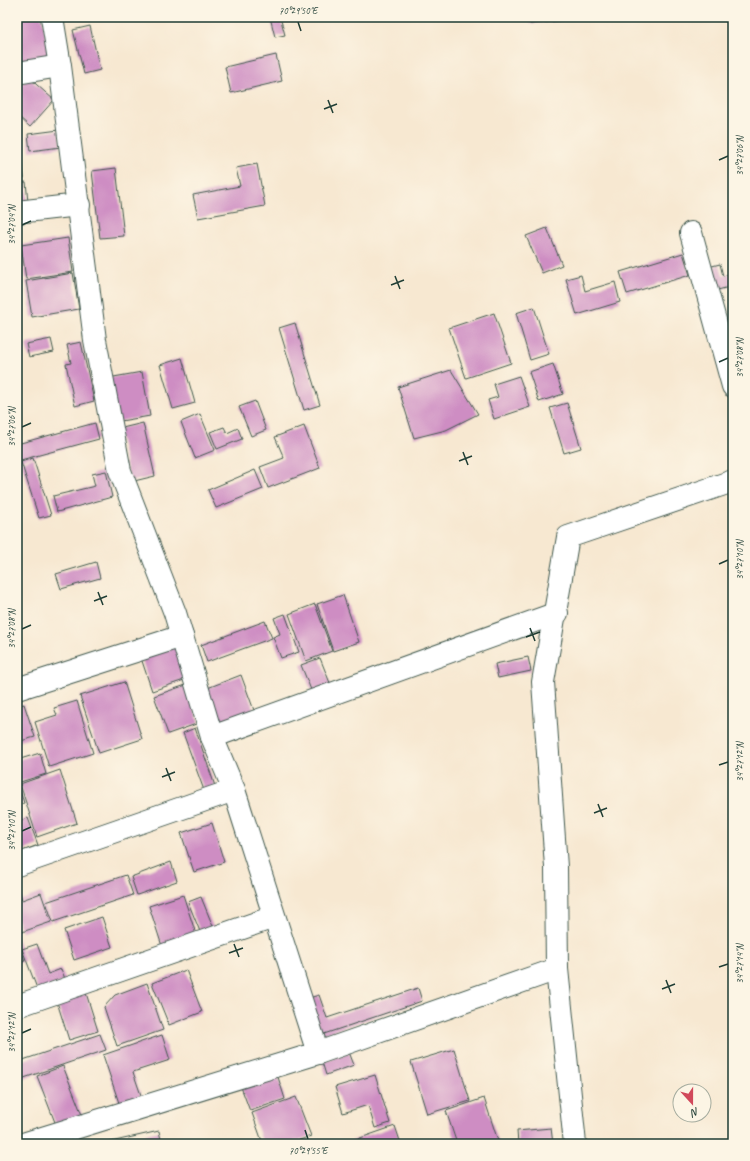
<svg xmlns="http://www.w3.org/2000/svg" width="750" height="1161" font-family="Caveat,sans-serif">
<rect width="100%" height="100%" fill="#fcf5e5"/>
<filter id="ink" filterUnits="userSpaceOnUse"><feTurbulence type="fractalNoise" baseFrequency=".025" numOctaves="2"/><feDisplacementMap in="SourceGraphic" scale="8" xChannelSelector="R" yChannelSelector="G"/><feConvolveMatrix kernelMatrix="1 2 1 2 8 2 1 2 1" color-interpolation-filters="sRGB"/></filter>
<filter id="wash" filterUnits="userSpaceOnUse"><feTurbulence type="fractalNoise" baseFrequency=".012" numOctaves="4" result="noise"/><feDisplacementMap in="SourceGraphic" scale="16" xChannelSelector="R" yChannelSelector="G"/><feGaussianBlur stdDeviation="0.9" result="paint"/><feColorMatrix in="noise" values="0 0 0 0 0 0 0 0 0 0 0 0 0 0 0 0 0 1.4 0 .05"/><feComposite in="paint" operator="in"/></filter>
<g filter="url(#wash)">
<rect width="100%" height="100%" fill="#f7e8d1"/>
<g id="blocks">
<g fill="#ce8dc3">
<path d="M17,17H42L50,57L17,63Z"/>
<path d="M270,17H280L285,35L275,37Z"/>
<path d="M529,17H583V18L530,24Z"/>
<path d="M90,26L100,70L84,74L73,30Z"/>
<path d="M276,55L282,81L231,93L225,67Z"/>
<path d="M28,77L54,100L30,127L17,115V89Z"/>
<path d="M59,130L61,147L30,151L28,134Z"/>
<path d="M20,139L24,178L17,179V140Z"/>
<path d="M257,164L265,206L198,218L193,195L240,186L236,168Z"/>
<path d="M116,168L124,236L100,238L92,171Z"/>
<path d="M26,182L28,202L17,203V183Z"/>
<path d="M547,228L562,265L542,273L526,236Z"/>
<path d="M68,238L73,272L26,279L21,245Z"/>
<path d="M683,253L690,275L627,294L620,272Z"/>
<path d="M720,264L723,276L733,273V286L710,292L704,268Z"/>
<path d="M73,273L79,309L32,317L26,281Z"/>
<path d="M581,275L585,291L615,282L620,302L577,315L566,279Z"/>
<path d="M534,307L549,354L530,360L516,313Z"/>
<path d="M494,313L511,363L466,378L449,328Z"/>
<path d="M295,323L320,405L304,410L279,328Z"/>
<path d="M51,339L54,352L29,357L26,344Z"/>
<path d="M81,342L94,401L75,406L66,364L71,363L67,345Z"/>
<path d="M182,358L195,403L173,409L160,365Z"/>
<path d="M553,364L563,394L539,402L529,372Z"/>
<path d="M451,370L478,414L446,430L414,438L398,387Z"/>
<path d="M142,372L150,416L115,422L108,378Z"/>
<path d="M519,376L530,407L494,419L488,400L498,397L494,384Z"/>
<path d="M255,401L266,430L251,436L239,407Z"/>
<path d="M567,403L581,448L564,453L550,408Z"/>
<path d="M200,414L215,450L195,458L181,422Z"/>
<path d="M95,423L99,439L17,461V444Z"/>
<path d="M143,423L155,476L130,482L118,429Z"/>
<path d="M304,426L320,468L268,488L260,467L284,458L275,437Z"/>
<path d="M224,427L227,433L238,428L242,439L217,449L210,432Z"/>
<path d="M33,458L51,515L39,518L21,462Z"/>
<path d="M255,470L263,489L216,508L208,490Z"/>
<path d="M106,471L112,497L57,512L53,496L95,486L92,474Z"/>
<path d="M96,562L100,578L61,589L56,574Z"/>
<path d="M343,595L359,642L333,651L317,604Z"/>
<path d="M315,604L332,651L306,661L289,614Z"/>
<path d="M285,614L299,652L281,658L273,637L280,634L274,618Z"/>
<path d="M265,621L272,638L207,662L201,645Z"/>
<path d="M176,647L187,679L152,691L141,658Z"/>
<path d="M528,657L531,671L498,678L495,664Z"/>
<path d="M320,658L332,688L313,695L301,665Z"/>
<path d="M241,675L255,713L219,727L205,689Z"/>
<path d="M124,682L142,739L99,753L80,696Z"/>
<path d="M186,685L199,723L168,734L154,696Z"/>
<path d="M77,701L93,753L49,767L35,722L57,715L54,708Z"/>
<path d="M24,704L35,737L17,742V706Z"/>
<path d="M195,728L216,789L205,793L183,733Z"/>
<path d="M40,753L46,774L17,783V760Z"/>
<path d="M60,770L77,823L37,837L20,784Z"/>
<path d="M17,785H18L24,803L17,805Z"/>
<path d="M28,818L38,845L17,853V822Z"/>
<path d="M212,823L224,862L194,872L181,833Z"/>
<path d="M171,862L177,881L137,895L131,877Z"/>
<path d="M126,875L133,895L53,922L46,902Z"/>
<path d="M19,890L22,900L41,893L51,922L22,932L17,918V891Z"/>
<path d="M183,895L196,934L162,946L149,906Z"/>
<path d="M201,897L214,929L201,934L188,902Z"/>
<path d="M102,917L112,947L74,960L64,930Z"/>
<path d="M17,938L25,961L17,963Z"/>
<path d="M37,944L48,974L61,969L66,981L38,991L22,949Z"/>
<path d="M186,970L202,1012L169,1025L152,983Z"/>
<path d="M147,983L163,1030L117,1046L104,1007L115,995Z"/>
<path d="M418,988L422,1001L321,1035L309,998L319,995L327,1018Z"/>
<path d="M86,993L98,1031L69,1040L57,1002Z"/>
<path d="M100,1034L106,1050L21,1079L17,1062Z"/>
<path d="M162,1035L170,1060L133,1072L143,1101L121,1109L103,1055Z"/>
<path d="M454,1049L470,1101L427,1114L411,1062Z"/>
<path d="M349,1052L354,1065L326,1075L322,1062Z"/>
<path d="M63,1066L84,1120L58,1130L37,1076Z"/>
<path d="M277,1074L285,1099L250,1111L241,1087Z"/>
<path d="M375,1075L390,1123L375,1128L368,1105L343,1113L335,1087Z"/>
<path d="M296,1097L311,1136L288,1144H263L252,1113Z"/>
<path d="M484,1098L499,1144H457L446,1111Z"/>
<path d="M395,1126L401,1144H343Z"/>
<path d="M551,1128L553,1144H518L517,1131Z"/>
<path d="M159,1131L162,1144H107L106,1143Z"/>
</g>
</g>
</g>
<g filter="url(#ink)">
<use href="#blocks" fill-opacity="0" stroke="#3f574c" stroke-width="1"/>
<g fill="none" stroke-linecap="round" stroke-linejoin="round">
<g stroke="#3f574c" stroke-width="24">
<g id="minor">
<path d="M52,17L60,66L95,340L120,471L175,613L212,737L234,790L318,1053L557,969"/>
<path d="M17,73L60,66"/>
<path d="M17,212L79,205"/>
<path d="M691,233L733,386"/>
<path d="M17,689L182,636"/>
<path d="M212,737L557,613"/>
<path d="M17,865L234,790"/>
<path d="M17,1006L274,917"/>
<path d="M23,1144L318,1053"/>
<path d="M575,1144L557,969L556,867L543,682L568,537L733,481"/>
</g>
</g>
<use href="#minor" stroke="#fff" stroke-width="22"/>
</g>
</g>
<path fill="none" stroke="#1f3d34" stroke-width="1.5" d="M298,22L301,31M328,100L333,113M324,109L337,104M719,160L728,156M22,225L31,221M395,276L400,289M391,285L404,280M719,362L728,358M22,427L31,423M463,452L468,465M459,461L472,456M719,564L728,560M98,592L103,605M94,601L107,596M530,628L535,641M22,629L31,625M526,637L540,632M719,765L728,762M166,768L171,781M162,777L175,772M598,804L603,817M594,813L607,808M22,831L31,827M234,944L239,957M229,953L243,948M719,967L728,964M666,980L671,993M662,989L675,984M22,1033L31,1029M305,1130L308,1139"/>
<rect width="750" height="1161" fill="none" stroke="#fcf5e5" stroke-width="44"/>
<g transform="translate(692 1103) rotate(159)"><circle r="19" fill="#fcf5e5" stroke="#a4ab9e"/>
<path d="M0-3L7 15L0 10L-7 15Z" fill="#d1495b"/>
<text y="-6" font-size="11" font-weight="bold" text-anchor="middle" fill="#1f3d34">N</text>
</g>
<rect x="22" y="22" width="706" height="1117" fill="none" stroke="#1f3d34" stroke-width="1.5"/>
<g font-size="10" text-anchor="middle" fill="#1f3d34">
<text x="298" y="14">70°29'50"E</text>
<text transform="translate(739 156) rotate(-90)" y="4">34°27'06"N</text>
<text transform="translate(11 225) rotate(-90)" y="4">34°27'04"N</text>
<text transform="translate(739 358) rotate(-90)" y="4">34°27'08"N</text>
<text transform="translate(11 427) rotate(-90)" y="4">34°27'06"N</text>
<text transform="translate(739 560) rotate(-90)" y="4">34°27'10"N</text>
<text transform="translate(11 629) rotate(-90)" y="4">34°27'08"N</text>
<text transform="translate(739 762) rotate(-90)" y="4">34°27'12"N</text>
<text transform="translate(11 831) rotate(-90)" y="4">34°27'10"N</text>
<text transform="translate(739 964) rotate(-90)" y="4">34°27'14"N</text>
<text transform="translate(11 1033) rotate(-90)" y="4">34°27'12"N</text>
<text x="308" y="1154">70°29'55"E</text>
</g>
</svg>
